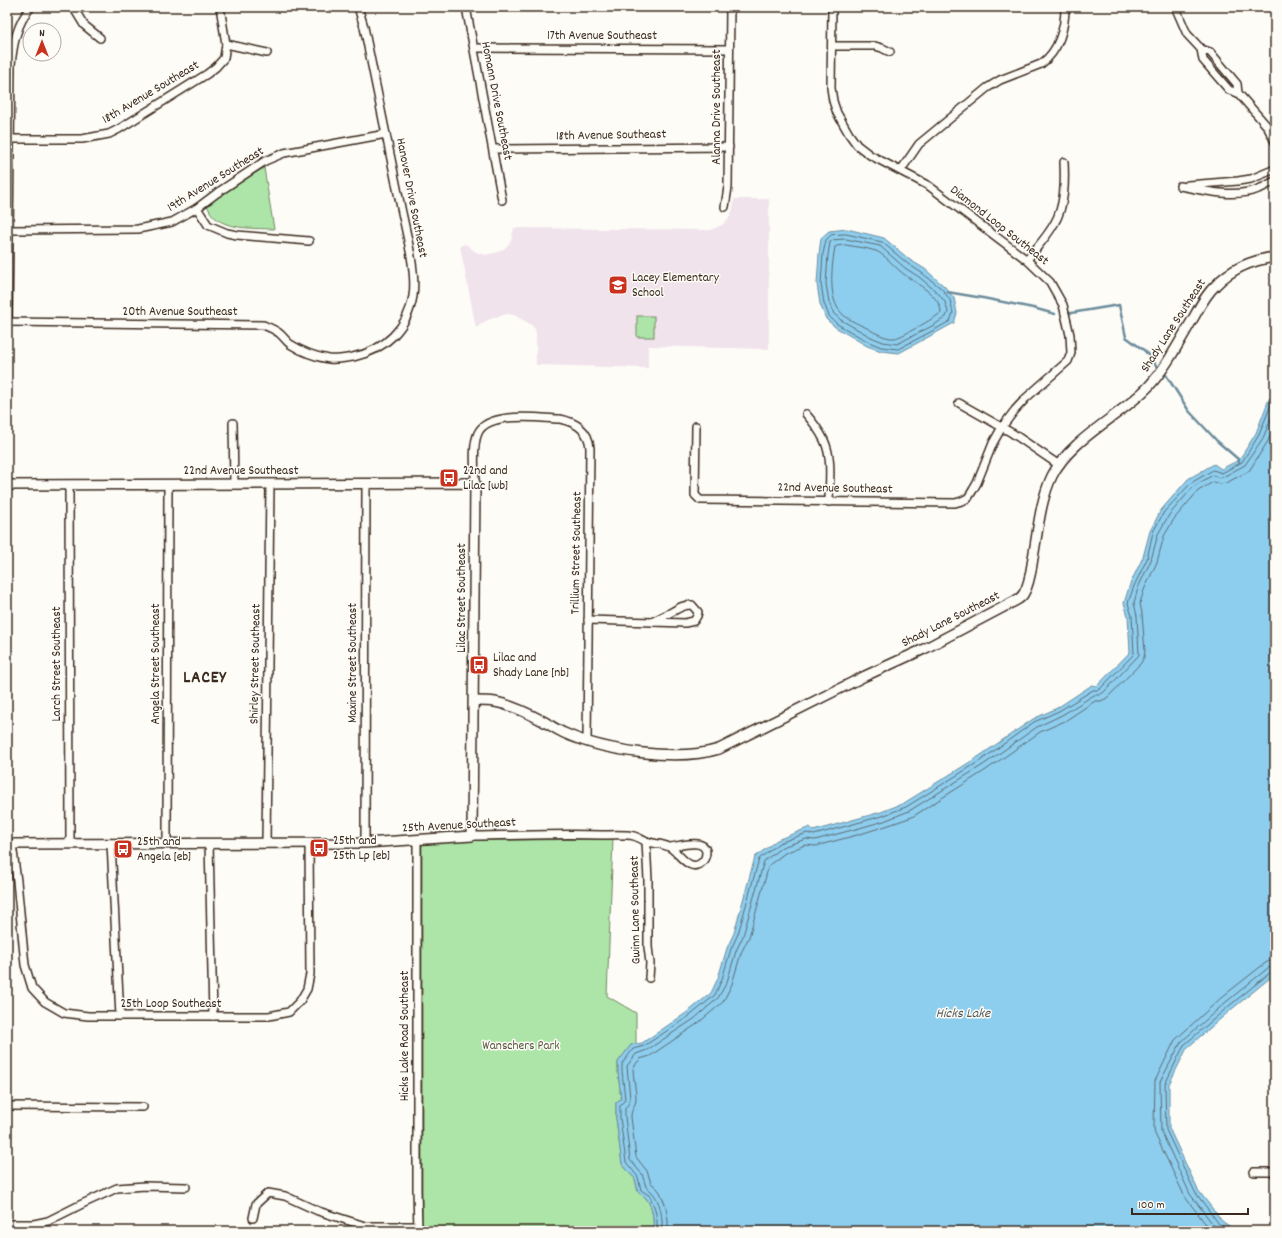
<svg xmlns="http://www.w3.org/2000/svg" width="1282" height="1238" font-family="Dekko,sans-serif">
<rect width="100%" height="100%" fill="#fdfcf7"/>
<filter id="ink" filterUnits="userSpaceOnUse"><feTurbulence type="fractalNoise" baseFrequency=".025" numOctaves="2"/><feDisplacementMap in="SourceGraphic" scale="8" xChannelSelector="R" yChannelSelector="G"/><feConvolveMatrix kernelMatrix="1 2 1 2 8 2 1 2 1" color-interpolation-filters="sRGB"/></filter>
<g filter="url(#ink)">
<path fill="#f0e3ec" d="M734,199H769V349L648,346V368L537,365L536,364V334L535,329L530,324L514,315L507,314L496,317L486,321L476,328L460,246L465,244L476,252L486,255L498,252L504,249L511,241L514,228L710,230L722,225L729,218L733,209Z"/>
<g fill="#ade4a8" stroke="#748763">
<path d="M264,168L274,229C252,228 213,231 207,204L219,193Z"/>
<rect x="637" y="316" width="17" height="21"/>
<path d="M613,839L607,996L636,1013V1044L631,1045L618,1062V1071L621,1099L616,1103V1118L622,1164L635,1179L638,1192C640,1194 644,1196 646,1198C653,1207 654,1221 653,1231H422V841Z"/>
</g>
<g fill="#8dcdee" stroke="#6c8c9b">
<path d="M847,229L884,238L910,260L925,269L945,287L954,298L957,313L954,323L899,353L881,351L867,346L835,327L826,319L820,304L817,284L819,254L821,238L829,231Z"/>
<path d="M1275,394V974L1232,1009L1187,1048L1169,1084V1128L1198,1190L1222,1221L1236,1231H653C654,1221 653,1207 646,1198C644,1196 640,1194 638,1192L635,1179L622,1164L616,1118V1102L621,1099L618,1071V1062L631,1045L642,1043L689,1011L711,993L718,978L727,948L734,933L755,857L777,840L810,827L813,831L881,812L904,803L978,757L1033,719L1057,708L1092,685L1097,686L1130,652L1128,616L1124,603L1130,584L1143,557L1150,531L1161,510L1188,479L1214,464L1221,469L1239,460L1256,433L1269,399Z"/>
</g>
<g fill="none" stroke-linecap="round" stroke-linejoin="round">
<g stroke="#5c6b71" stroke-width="1">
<path d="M846,234L882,242L908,264L922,273L942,289L950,300L953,313L950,321L936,329L898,349L881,347L869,342L837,324L829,316L824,303L821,284L823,254L826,240L831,235Z"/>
<path d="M846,239L880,246L905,268L919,277L938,293L945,302L948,312L946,317L934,325L897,344L883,342L871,337L841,320L834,314L829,302L826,284L828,255L830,242L833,240Z"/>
<path d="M846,245C856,247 867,248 876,251C885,255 893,265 900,271C912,282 941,294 941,313C934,318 902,337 895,338C886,339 875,333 867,328C858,324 844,318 839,310C828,295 832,264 835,247L837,246Z"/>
<path d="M657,1231V1221L655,1209L650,1196L641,1190L638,1177L626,1162L620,1118V1105L624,1101L625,1099L622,1071V1064L633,1049L644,1046L691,1015L715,995L722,979L731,949L738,934L759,859L779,843L807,833L814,835L882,816L906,807L980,761L1034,722L1059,711L1093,690H1097L1100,689L1134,654L1132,616L1128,603L1134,586L1147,559L1153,532L1164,512L1191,483L1213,470L1222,473L1242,462L1259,435L1272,402L1275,399"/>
<path d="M662,1231C663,1215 660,1196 646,1187L642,1174L630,1160L625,1117V1108L629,1103L630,1099L627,1066L636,1054L647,1050L694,1019L718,998L727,982L736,951L743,936L764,861L782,847L806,839L815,840L856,829L884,821L909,811L983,765L1037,727L1062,715L1094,695H1099L1104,692L1139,655L1137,616L1134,603L1138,588L1151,560L1158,534L1169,515L1194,486L1213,475L1219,478L1223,477L1245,465L1263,438L1275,409"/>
<path d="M668,1231V1220L666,1207L660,1192L656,1187L651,1183L647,1171L636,1157L631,1117C631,1108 636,1106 636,1098C636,1088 633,1078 633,1068L640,1059L650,1056L697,1024L723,1002L732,984L741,953L749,937L769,865L785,853L805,845L816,846L857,835L886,826L912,817L986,770L1040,732L1065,721L1095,701H1101L1107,698L1141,663L1144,657L1145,651L1142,614L1140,603L1144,590L1157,562L1164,536L1174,519L1198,491L1213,482L1220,484L1226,483L1249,471L1268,441L1275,425"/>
<path d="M1211,1231L1185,1197L1155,1134L1154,1128L1155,1081L1175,1040L1222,997L1264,964L1269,961H1275"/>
<path d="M1220,1231L1215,1227L1190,1194L1161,1131L1160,1082L1181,1042L1226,1002L1268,968L1275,967"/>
<path d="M1229,1231L1219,1224L1195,1192L1166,1130L1165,1084L1184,1045L1229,1006L1271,972H1275"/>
</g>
<g stroke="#6c8c9b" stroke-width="2.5">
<path d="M947,292L983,298L1033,308L1055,314"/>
<path d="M1071,313L1119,305L1126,337L1145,351L1156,366"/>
<path d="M1166,375L1189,411L1217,441L1239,460V462"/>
</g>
<g stroke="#3b2a1e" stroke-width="10">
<g id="minor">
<path d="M73,7L84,25L100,38"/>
<path d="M466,7L502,200"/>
<path d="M1178,7L1177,11L1187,34L1201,49L1210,52L1237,84L1238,93L1267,126L1275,142"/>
<path d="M226,44L267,53"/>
<path d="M832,46H875L882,48L890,52"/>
<path d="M474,48L729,49"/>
<path d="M1201,49L1203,60L1229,90L1238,93"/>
<path d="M9,139H82L109,134L119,129L207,74L216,67L224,58L226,44L220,7"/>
<path d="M493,149L729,147"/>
<path d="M901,170L919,144L987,88L1000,80L1041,64C1059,51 1065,28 1065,7"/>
<path d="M1188,185L1238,181L1251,179L1275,169"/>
<path d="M1180,186C1205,191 1236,199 1261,188C1266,186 1270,183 1275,181"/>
<path d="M725,207L728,187L730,7"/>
<path d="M197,208L208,225L227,233L237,235L309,241"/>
<path d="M9,230L138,229L172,222L197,208L217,193L265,161L284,153L386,134"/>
<path d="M1027,260C1036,248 1047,237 1054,224C1065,206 1065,182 1064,162"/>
<path d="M7,322L263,325C268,327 274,329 279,333C283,336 286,341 290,344C301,351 316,357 329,359C337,360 346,358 353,357C385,350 408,328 413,296C417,271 405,229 400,203C388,145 376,86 364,27L358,7"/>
<path d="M8,323L11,65C13,44 17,23 31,7"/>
<path d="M959,403L1012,433L1059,465"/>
<path d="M806,414C813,422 819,430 824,440C833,459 829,482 829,502"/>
<path d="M233,423L234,484"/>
<path d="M696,426L695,495L700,500L955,503L962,501L968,498L973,490L977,483L993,443L1002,427L1015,410L1026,398L1068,361L1071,353L1070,335L1063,305L1050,282L1027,260L929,186L870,155L857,145L849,134L837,113L833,101L831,88L832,7"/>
<path d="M475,483C475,469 472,446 478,433C488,411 539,418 560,419C575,422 589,430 590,448L587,742"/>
<path d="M69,485L70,844"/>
<path d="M588,620L685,623L694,621L697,616L698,612L692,605C681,604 674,612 664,616C660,618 656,620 652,622"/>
<path d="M472,836C515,836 558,833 601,835C610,835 626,834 634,836C638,837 642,840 645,841C653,844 661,843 669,847C678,851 689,873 701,863C704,861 706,856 706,852C705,838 679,846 671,847"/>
<path d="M417,840V1190L418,1231"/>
<path d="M646,841L648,880V947L650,963L649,978"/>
<path d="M209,843L213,1016"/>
<path d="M365,843L366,484"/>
<path d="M12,844L17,881L25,965L32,988L45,1002L64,1013L88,1016H269L289,1012L300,1001L307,989L310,974L309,843"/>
<path d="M111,844L120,1016"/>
<path d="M167,844L168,484"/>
<path d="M266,844L270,484"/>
<path d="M7,1106L143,1107"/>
<path d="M1254,1172H1275"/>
<path d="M253,1218L256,1204L268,1193L285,1196L318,1211L365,1226H417"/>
<path d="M7,1224H34L48,1221L82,1204L117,1188L145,1186L186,1187"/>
</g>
</g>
<g stroke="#3b2a1e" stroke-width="12">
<g id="tertiary">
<path d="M7,485L475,483L472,836L365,843L7,844"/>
<path d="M474,701C481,701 489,701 495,702C512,705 528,713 543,721C550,725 557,730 564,733C604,751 677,762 719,749L865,676L924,649L1015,601C1019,599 1022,597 1024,593C1030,583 1031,570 1033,558C1038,531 1040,501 1052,476C1070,439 1121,416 1149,386C1166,368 1181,339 1194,317C1200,306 1206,294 1216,285C1232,268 1253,260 1275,257"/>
</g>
</g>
<use href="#minor" stroke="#fdfcf7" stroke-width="7"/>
<use href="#tertiary" stroke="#fdfcf7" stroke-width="9"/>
</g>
</g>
<defs>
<g id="school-square" transform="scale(1)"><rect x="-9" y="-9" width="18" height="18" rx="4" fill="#c8321e" stroke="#fdfcf7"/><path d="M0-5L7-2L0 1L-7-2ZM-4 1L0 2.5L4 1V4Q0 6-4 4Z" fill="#fff"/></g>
<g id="bus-square" transform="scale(1)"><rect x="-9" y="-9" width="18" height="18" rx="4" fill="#c8321e" stroke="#fdfcf7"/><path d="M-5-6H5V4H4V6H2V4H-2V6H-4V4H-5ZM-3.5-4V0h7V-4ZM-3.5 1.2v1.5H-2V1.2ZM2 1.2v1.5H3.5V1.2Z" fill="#fff"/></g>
</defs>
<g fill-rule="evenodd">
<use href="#school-square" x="618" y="285"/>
<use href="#bus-square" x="449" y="478"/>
<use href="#bus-square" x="479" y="665"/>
<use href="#bus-square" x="319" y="848"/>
<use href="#bus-square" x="123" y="849"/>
</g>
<g text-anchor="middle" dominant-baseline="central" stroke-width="3" stroke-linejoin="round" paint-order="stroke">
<g font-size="13" fill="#3b2a1e" stroke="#fdfcf7">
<text x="602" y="36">17th Avenue Southeast</text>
<text transform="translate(151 93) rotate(-31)">18th Avenue Southeast</text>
<text transform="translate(496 101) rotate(79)">Homann Drive Southeast</text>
<text transform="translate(717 107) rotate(-90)">Alanna Drive Southeast</text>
<text transform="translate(611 136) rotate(-1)">18th Avenue Southeast</text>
<text transform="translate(216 180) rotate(-32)">19th Avenue Southeast</text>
<text transform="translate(411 198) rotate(79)">Hanover Drive Southeast</text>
<text transform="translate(999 226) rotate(38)">Diamond Loop Southeast</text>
<text x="180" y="312">20th Avenue Southeast</text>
<text transform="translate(1174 326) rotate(-57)">Shady Lane Southeast</text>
<text x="241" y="471">22nd Avenue Southeast</text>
<text transform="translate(835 489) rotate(1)">22nd Avenue Southeast</text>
<text transform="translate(577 553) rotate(-89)">Trillium Street Southeast</text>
<text transform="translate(462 598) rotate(-90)">Lilac Street Southeast</text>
<text transform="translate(951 620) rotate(-27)">Shady Lane Southeast</text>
<text transform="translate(353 663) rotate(-90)">Maxine Street Southeast</text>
<text transform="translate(57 664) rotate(-90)">Larch Street Southeast</text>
<text transform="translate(156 664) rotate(-90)">Angela Street Southeast</text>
<text transform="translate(256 664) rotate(-89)">Shirley Street Southeast</text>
<text transform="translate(459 826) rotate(-3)">25th Avenue Southeast</text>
<text transform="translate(636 910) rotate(-91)">Gwinn Lane Southeast</text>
<text x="171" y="1004">25th Loop Southeast</text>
<text transform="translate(405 1036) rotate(-90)">Hicks Lake Road Southeast</text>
</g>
<g font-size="13" fill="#3b2a1e" stroke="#fdfcf7" text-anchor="start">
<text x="632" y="278">Lacey Elementary<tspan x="632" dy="15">School</tspan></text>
<text x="463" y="471">22nd and<tspan x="463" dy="15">Lilac [wb]</tspan></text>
<text x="493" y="658">Lilac and<tspan x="493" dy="15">Shady Lane [nb]</tspan></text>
<text x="333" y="841">25th and<tspan x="333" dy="15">25th Lp [eb]</tspan></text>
<text x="137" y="842">25th and<tspan x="137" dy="15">Angela [eb]</tspan></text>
</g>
<g font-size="13" fill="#585840" stroke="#fdfcf7">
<text x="521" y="1046">Wanschers Park</text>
</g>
<g font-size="14" font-style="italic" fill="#545b5c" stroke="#fdfcf7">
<text x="963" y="1014">Hicks Lake</text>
</g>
<g font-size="17" font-weight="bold" letter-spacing="1" fill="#3b2a1e" stroke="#fdfcf7">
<text x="205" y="679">LACEY</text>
</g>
</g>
<rect width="1282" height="1238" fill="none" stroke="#fdfcf7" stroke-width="24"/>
<rect x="12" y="12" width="1258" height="1214" fill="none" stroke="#3b2a1e" stroke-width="1.5" filter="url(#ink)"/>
<g transform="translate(42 42)"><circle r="19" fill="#fdfcf7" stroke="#afa8a0"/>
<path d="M0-3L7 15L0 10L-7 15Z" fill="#c8321e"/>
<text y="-6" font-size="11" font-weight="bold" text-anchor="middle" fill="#3b2a1e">N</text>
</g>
<path d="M1132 1208v6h116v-6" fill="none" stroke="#3b2a1e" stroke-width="2"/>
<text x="1138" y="1208" font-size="12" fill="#3b2a1e" stroke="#fdfcf7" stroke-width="3" paint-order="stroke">100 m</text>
</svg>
